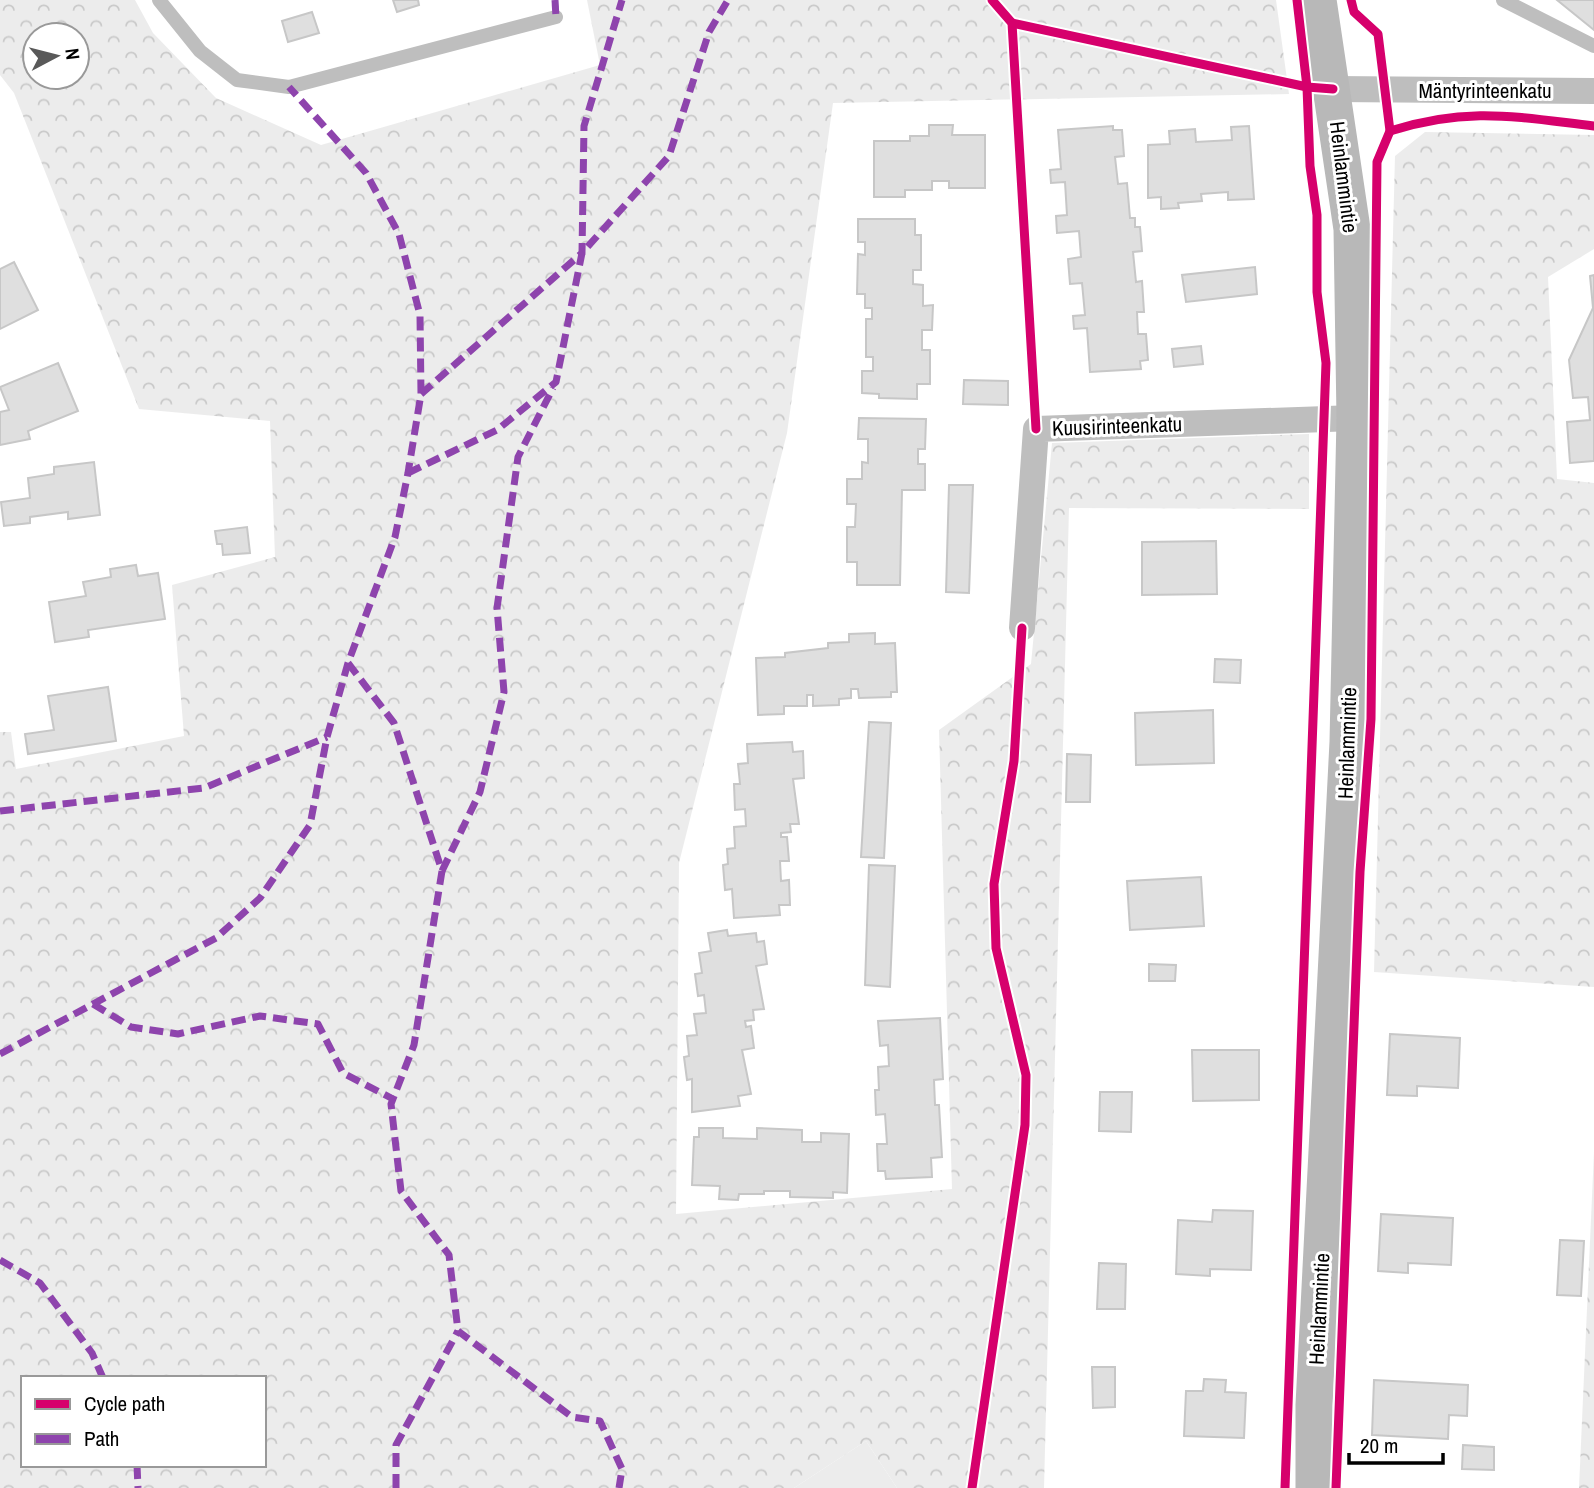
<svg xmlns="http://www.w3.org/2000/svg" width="1594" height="1488" font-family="'Archivo Narrow',sans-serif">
<defs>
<pattern id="forest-crowns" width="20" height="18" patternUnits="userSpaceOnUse" patternTransform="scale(1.75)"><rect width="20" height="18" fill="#ececec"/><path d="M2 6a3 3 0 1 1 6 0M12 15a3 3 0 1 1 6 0" fill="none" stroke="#c9c9c9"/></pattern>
</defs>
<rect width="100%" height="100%" fill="#fff"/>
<path fill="#ececec" d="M866,1441L897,1488H794Z"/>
<g fill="url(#forest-crowns)" fill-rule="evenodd">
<path d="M0,0H135L153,33L216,98L321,145L600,65L587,0H1276L1289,94L833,103L787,433L679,863L676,1214L952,1189L939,730L1031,664L1052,443L1309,434V509L1069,508L1044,1488H897L866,1441L794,1488H0V732H11L16,769L184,736L172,585L275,557L270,421L139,409L14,93L0,75ZM35,35H77V77H35ZM23,1378H264V1465H23Z"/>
<path d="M1425,132L1594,135V249L1548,277L1557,479L1594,483V987L1374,972L1395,156Z"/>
<path d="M1594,1152V1488H1579Z"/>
</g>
<g fill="#dfdfdf" stroke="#c7c7c7" stroke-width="2">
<path d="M393,0H418L419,5L397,12Z"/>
<path d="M1557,0H1594V30Z"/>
<path d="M312,12L319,33L288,42L282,21Z"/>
<path d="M929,125H953L952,135H985V188H949V181H932V190H905V197H874V141H910V136H929Z"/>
<path d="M1113,126V130H1122L1124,156L1115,157L1118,184L1127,183L1130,218H1135V227H1140L1142,251L1133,252L1136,282L1142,281L1144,312H1137L1138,334H1146L1148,360L1140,361L1141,369L1090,372L1087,328L1074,329L1073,316L1085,315L1082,283L1070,284L1068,259L1081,257L1079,231L1057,233L1056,216L1067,215L1065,182L1051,183L1050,170L1061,169L1058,130Z"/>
<path d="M1249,126L1254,199L1228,200V192L1201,194L1202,201L1178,203L1179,208L1161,209V197L1148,198V145L1170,144L1169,131L1195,129L1196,142L1232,140L1231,127Z"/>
<path d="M858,219H915V235H921V270H913V284L923,285V306L933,305L932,330H922V350H930V384H917V399L879,398V394L862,393V371H873V357H866V319H872V308H865V294H857L858,254L865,255V242H858Z"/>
<path d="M14,262L38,310L0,329V269Z"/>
<path d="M1255,267L1257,294L1186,302L1182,275Z"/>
<path d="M1594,275V461L1570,463L1567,422L1590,420L1588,397L1573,398L1569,360L1593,308L1590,276Z"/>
<path d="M1201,346L1203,364L1174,367L1172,349Z"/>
<path d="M58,363L78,411L28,431L30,439L0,445V412L9,410L0,387Z"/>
<path d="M964,380L1008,381V405L963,404Z"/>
<path d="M859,418L926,419L925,449H918V464H925V490H902L900,585H857V562H847V527H855L856,504H847V479H862V462L868,463V439H858Z"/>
<path d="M94,462L100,515L68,519V512L30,517V523L4,526L1,502L30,498L28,478L54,474V467Z"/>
<path d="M949,485H973L969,593L946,592Z"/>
<path d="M247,527L250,553L223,555L222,544H217L215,531Z"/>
<path d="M1216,541L1217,594L1142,595V542Z"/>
<path d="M136,565L138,576L158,573L165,619L88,630L89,637L55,642L49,602L86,596L83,582L111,577L110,569Z"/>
<path d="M875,633V644L895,643L897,692H891V697L859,698L858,689H851V698L839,699V705L813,706V695H807V706H784V714L758,715L756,658L785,657V653L828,648V643L849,642V634Z"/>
<path d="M1215,659L1241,660L1240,683L1214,682Z"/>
<path d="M108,687L116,741L28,754L25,734L54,730L48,696Z"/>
<path d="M1213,710L1214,763L1136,765L1135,713Z"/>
<path d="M869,722L891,723L884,858L861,857Z"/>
<path d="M792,742L793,752L803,751L804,778L793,779L799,824H790L791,832L781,833V837H787L789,861H780L781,881L789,880L790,905H779L780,915L734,918L732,889L725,890L723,865L728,864L727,849L735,848L734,827L746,826L745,809L735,810L734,784H740L738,764L748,763L747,744Z"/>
<path d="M1067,754L1091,755L1090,802H1066Z"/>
<path d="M869,865L895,866L890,987L865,985Z"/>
<path d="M1201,877L1204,926L1130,930L1127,881Z"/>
<path d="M727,930L728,936L756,933L757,942L764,941L767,964L756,966L764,1009L753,1010L754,1020L745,1021L746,1027L751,1026L754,1048L742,1050L751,1094L738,1096L740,1106L692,1112V1079L687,1080L684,1057L689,1056L687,1036L697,1035L694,1014L706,1013L704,995L698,996L695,974L702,973L699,953L711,951L708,933Z"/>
<path d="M1149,964L1176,965L1175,981H1149Z"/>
<path d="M940,1018L943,1079L934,1080L935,1105H939L942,1157L931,1158L932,1177L886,1179L885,1171H878L877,1144H887L885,1114L876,1115L875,1090H879L878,1067L889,1066L888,1045L880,1046L878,1021Z"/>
<path d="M1390,1034L1460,1038L1458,1088L1417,1086V1096L1387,1095Z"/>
<path d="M1192,1050H1259V1100L1193,1101Z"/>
<path d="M1100,1092H1132L1131,1132L1099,1131Z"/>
<path d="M699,1128H723V1138L757,1139V1128L802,1130V1142H821V1133L849,1134L847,1193L833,1192V1198L790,1197V1191H764V1194H739L738,1200L719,1199L720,1186L692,1185L694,1137H699Z"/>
<path d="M1213,1210L1253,1211L1251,1270L1210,1269V1276L1176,1274L1178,1220L1212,1222Z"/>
<path d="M1381,1214L1453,1218L1451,1265L1408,1263V1273L1378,1271Z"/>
<path d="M1560,1240L1584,1241L1581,1296L1557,1295Z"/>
<path d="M1099,1263L1126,1264L1125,1309H1097Z"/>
<path d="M1092,1367H1115V1407L1093,1408Z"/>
<path d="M1204,1379L1226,1380L1225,1392L1246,1393L1244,1438L1184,1436L1186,1391H1203Z"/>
<path d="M1374,1380L1468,1385L1467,1416L1449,1415L1448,1439L1372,1435Z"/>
<path d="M1463,1445L1494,1447V1470L1462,1469Z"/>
</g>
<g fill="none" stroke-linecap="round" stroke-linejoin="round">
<g stroke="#bebebe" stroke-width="14">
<path d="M159,0L200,51L237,80L289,87L556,17"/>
<path d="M1503,0L1594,46"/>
</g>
<g stroke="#bebebe" stroke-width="26">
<path d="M1333,89L1594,91"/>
<path d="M1022,628L1036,429L1355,418"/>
</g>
<path stroke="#b8b8b8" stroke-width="37" d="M1314,1488V1405L1348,742L1355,418L1352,229L1318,0"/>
<g stroke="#8e44ad" stroke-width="7" stroke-dasharray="14 7" stroke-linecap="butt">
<path d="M555,0L556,17"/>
<path d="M421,394L582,253L584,126L622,0"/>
<path d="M408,473L497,430L556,382L582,253L669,156L709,32L728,0"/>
<path d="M348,663L394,723L442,871L414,1045L391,1104L401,1191L449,1255L458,1331L572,1417L600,1421L622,1469L619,1488"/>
<path d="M0,811L204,788L327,737"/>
<path d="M442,871L480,792L504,692L497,608L518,457L553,388"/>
<path d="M93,1004L131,1027L178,1034L260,1016L318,1024L343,1073L393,1099"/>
<path d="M0,1054L216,938L260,898L310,825L327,737L348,663L395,537L408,473L421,394L420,315L399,234L366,173L289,87"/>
<path d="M0,1260L40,1283L92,1353L103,1378"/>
<path d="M137,1465L138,1488"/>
<path d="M396,1488V1445L458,1331"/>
</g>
<g stroke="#fff" stroke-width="13">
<g id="cycleway">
<path d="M992,0L1012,23L1036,429"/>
<path d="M1012,23L1307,87L1333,89"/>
<path d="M1390,131C1468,106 1516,117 1594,126"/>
<path d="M972,1488L1025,1125L1026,1075L996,948L994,884L1014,761L1022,628"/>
<path d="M1285,1488L1326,363L1317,292V215L1310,166L1307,87L1297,0"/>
<path d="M1336,1488L1360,872L1371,719L1377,162L1390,131L1378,34L1354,12L1351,0"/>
</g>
</g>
<use href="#cycleway" stroke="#d6006c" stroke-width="9"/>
</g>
<g text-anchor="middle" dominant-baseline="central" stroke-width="6" stroke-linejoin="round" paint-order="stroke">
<g font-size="21" fill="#000" stroke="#fff">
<text x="1485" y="90">Mäntyrinteenkatu</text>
<text transform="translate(1344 177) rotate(83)">Heinlammintie</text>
<text transform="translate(1117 426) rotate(-2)">Kuusirinteenkatu</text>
<text transform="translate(1347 743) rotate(-88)">Heinlammintie</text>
<text transform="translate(1319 1309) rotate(-87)">Heinlammintie</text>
</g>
</g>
<rect x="21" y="1376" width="245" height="91" fill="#ffffff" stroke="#999999" stroke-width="2"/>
<rect x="35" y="1399" width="35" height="10" fill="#d6006c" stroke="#999999" stroke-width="2"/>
<text x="84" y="1411" font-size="21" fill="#000000">Cycle path</text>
<rect x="35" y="1434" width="35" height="10" fill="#8e44ad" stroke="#999999" stroke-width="2"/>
<text x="84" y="1446" font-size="21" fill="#000000">Path</text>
<g transform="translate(56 56) rotate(83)"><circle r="33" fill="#ffffff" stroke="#999999" stroke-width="2"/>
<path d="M0-5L12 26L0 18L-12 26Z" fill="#595959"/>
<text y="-10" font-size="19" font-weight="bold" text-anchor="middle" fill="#000000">N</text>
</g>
<path d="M1349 1453v10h94v-10" fill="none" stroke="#000000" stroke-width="3.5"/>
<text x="1360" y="1453" font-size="21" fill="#000000" stroke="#ffffff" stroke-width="5" paint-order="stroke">20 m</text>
</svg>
